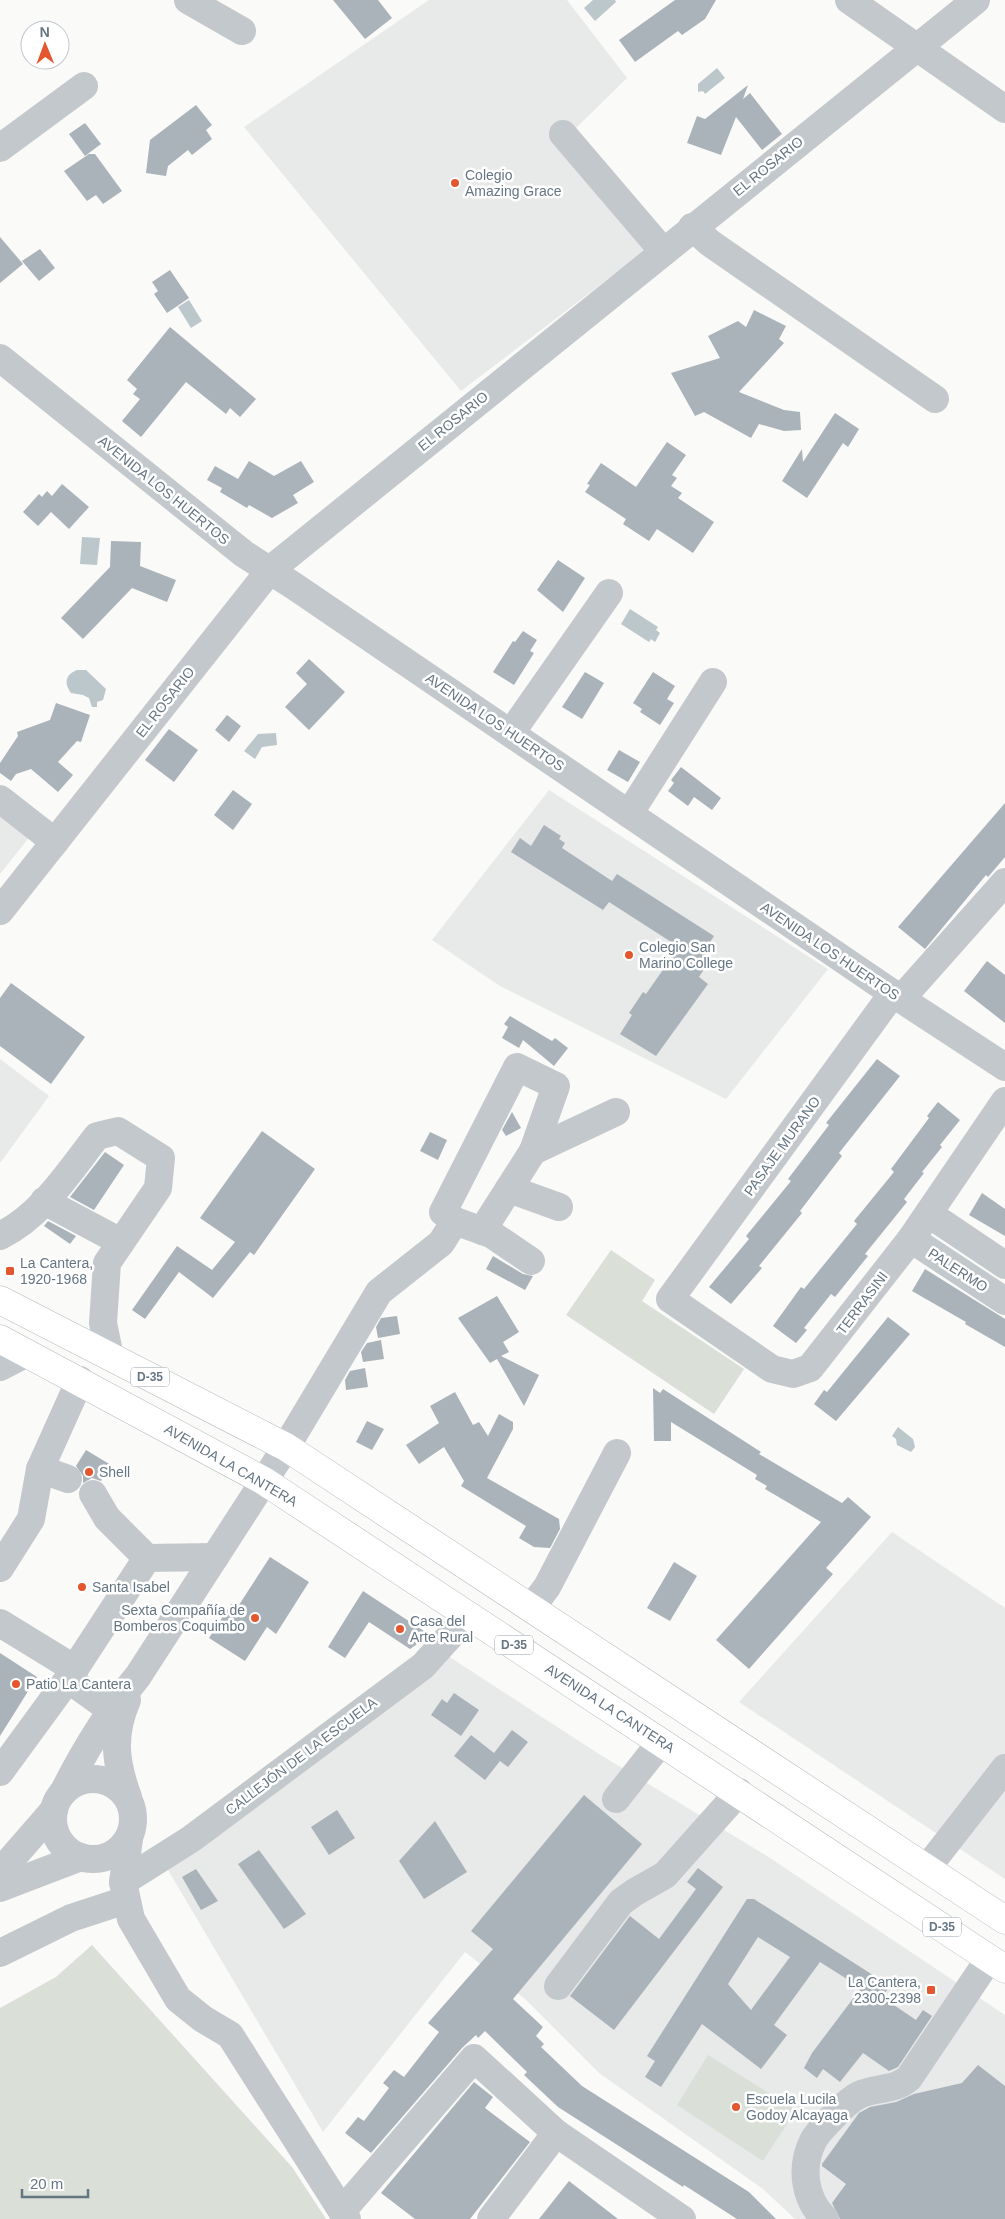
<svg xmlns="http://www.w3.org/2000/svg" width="1005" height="2219" font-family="Arial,sans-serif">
<rect width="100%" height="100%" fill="#fafaf8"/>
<g fill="#e8e9e9">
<path d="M429,0H567L627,78L575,129L663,237L461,391L244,127Z"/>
<path d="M549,790L828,969L726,1099L500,986L432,940Z"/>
<path d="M0,810L31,835L0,874Z"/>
<path d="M0,1059L49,1096L0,1163Z"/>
<path d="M892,1532L1005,1608V1879L739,1702Z"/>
<path d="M448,1656L599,1754L767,1856L1005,2015V2219H795L763,2189L599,2073L525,1999L465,1952L323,2132L168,1870Z"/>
</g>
<g fill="#dadfd7">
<path d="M611,1250L655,1280L642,1301L744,1369L714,1414L566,1315Z"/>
<path d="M92,1945L292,2167L326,2219H0V2008L56,1977Z"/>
<path d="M708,2055L796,2110L763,2161L677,2105Z"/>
</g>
<g fill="#bbc7cb">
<path d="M593,0H615L616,2L595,21L584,8Z"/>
<path d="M717,68L725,78L705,94L703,91L698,92V84Z"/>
<path d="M189,300L202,321L191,328L178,307Z"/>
<path d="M82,537L100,538L97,565L80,564Z"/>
<path d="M630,609L658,627L656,630L660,633L655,642L651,639L649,642L621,624Z"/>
<path d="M77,670H86L106,689L103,700L97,702V707H92L89,698L83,695L71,693C64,683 65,675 77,670Z"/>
<path d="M276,733L277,745L262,747L255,759L244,751L258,734Z"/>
<path d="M898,1427L913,1439L915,1447L911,1452L897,1445L896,1439L892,1436Z"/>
</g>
<g fill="#aab3b9" fill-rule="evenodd">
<path d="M333,0H378L392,18L365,39Z"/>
<path d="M675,0H716L705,19L682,35L678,31L635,62L619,40Z"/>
<path d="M748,85L743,99L750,93L782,134L762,150L736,117L721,155L687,143L697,116L705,119Z"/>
<path d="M196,105L212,125L206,130L212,139L192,155L188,150L168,166L166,176L146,173L150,140Z"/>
<path d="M85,123L101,144L85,156L69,134Z"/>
<path d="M89,154H95L122,191L103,204L96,195L87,201L64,171Z"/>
<path d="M0,237L23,264L0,283Z"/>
<path d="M40,249L55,268L39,281L22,261Z"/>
<path d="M170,270L189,298L167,313L154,294L158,291L152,282Z"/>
<path d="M754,310L786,326L779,339L784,343L739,392L784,410L800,412L801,430L784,431L759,424L751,438L704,412L695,416L671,373L720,358L708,336L738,321L746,327Z"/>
<path d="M170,327L256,399L240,417L230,408L226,414L186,382L141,437L122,421L140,399L133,394L137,389L127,380Z"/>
<path d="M835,413L859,429L848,447L843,443L807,498L782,481L802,449L803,462Z"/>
<path d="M667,442L686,455L672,475L677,478L671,486L682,493L678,498L714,522L693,553L657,529L649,541L623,524L626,519L585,492L590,485L587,484L601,463L636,487Z"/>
<path d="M249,461L274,476L301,461L314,482L293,495L298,503L272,518L249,505L247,508L220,492L222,488L207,480L215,466L238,479Z"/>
<path d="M62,484L89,507L69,529L51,512L38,526L23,512L39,494L42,497L47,491L52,496Z"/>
<path d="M111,541L141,542L140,566L176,580L167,602L132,588L83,639L61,618L110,567Z"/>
<path d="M558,560L585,578L563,612L537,590Z"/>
<path d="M523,631L537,640L530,651L534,653L514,685L493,672L513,641L515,642Z"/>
<path d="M309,659L345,692L309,730L285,707L307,684L296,673Z"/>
<path d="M585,672L604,683L582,719L562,707Z"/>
<path d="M653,672L675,686L667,699L674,703L660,725L640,712L642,709L633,703Z"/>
<path d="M56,703L90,715L81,742L77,741L58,762L73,775L58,792L31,769L16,774L11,781L0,773V763L18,736L17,732L50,720Z"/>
<path d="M227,715L241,726L229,742L215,730Z"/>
<path d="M169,729L198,750L174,782L145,760Z"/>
<path d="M619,750L640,762L628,782L607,770Z"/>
<path d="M681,767L721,798L712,810L694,797L688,806L668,791L674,783L671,780Z"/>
<path d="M233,790L252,804L233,830L214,815Z"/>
<path d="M1005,803V857L988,877L986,875L925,949L898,927Z"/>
<path d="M544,825L561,836L559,839L565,843L562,848L612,881L617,874L714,936L703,953L711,958L699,977L708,984L656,1056L620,1034L632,1015L629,1013L643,992L646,994L679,947L609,902L603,910L511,852L520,838L531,846Z"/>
<path d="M987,961L1005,975V1023L964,991Z"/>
<path d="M11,983L85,1037L51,1084L0,1046V998Z"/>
<path d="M510,1016L552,1041L555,1038L568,1048L554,1066L523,1040L519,1048L502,1038L508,1027L504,1024Z"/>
<path d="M877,1059L900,1076L839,1153L842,1156L800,1211L802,1213L759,1266L762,1268L731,1304L709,1287L749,1239L746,1236L791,1181L788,1179L829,1125L826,1123Z"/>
<path d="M938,1102L960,1120L940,1145L942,1147L922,1172L924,1173L904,1199L907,1202L865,1254L868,1256L835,1297L831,1294L804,1328L807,1330L796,1343L773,1326L801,1287L804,1289L857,1224L854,1221L894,1172L891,1169L929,1118L927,1116Z"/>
<path d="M512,1112L521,1128L506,1136L502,1130Z"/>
<path d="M262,1131L315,1169L254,1255L250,1252L213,1298L179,1272L145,1319L132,1310L177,1246L212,1270L235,1242L200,1218Z"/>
<path d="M430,1132L447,1140L438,1160L420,1151Z"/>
<path d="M105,1152L124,1165L94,1210L70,1197Z"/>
<path d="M982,1193L1005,1209V1236L969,1215Z"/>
<path d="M48,1221L76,1236L70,1244L44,1226Z"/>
<path d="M493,1256L523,1274L533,1276L525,1290L486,1269Z"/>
<path d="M925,1269L1005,1319V1347L965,1324L966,1322L912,1291Z"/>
<path d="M497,1296L519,1332L503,1342L509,1352L501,1356L539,1375L524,1406L497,1359L490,1363L458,1318Z"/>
<path d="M397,1316L400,1334L378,1338L376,1327L381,1318Z"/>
<path d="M888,1317L910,1334L836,1421L814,1404L824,1390L827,1392Z"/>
<path d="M381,1340L384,1359L363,1362L361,1352L367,1343Z"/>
<path d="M365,1368L368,1387L346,1390L345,1380L350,1371Z"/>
<path d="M653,1388L660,1393L663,1389L761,1452L759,1454L842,1503L848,1497L871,1517L826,1568L833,1574L749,1669L716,1640L821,1522L765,1489L767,1486L755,1479L757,1475L671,1422V1441H654Z"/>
<path d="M455,1392L473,1425L479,1422L488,1436L499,1414L513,1422V1429L487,1478L559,1519L560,1529L550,1548L534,1547L519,1538L526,1526L461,1486L464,1481L444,1447L419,1464L406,1445L439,1423L430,1406Z"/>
<path d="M367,1421L384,1429L372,1450L356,1442Z"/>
<path d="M86,1450L111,1465L101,1481L92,1478L83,1483V1476L76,1466Z"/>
<path d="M270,1557L309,1582L276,1634L267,1627L245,1661L209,1638L231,1604L237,1608Z"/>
<path d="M674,1562L697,1576L670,1621L647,1608Z"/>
<path d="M363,1591L430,1635L410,1649L369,1622L345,1658L328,1647Z"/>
<path d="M0,1653L37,1677L0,1736Z"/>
<path d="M454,1693L479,1710L461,1736L431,1715L442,1699L447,1703Z"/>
<path d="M512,1730L528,1742L508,1767L500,1761L485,1780L454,1756L471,1735L494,1753Z"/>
<path d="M584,1795L642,1844L513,1999L543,2027L536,2036L544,2044L541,2047L582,2086L749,2192L776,2219H737L684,2185L683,2187L558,2107L524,2075L527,2072L485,2031L478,2038L476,2035L462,2048L371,2153L345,2133L358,2117L364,2121L389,2088L383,2083L394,2070L404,2077L439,2032L428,2023L493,1949L471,1931Z"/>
<path d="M337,1810L355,1838L329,1855L311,1827Z"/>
<path d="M435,1821L467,1872L424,1899L399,1861Z"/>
<path d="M259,1850L306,1914L284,1929L238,1864Z"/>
<path d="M698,1868L723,1887L614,2030L570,1996L630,1916L659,1939L696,1889L687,1882Z"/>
<path d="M196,1869L218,1901L201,1910L182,1877Z"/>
<path d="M747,1899H754L890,1986L882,1997L916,2020L923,2010L932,2016L898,2067L889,2071L863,2053L840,2082L823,2069L817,2078L804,2068L812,2053L861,1988L820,1962L774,2025L787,2035L761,2069L702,2024L661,2087L645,2077L655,2061L647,2056ZM758,1937L790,1957L751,2010L728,1984Z"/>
<path d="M978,2065L1005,2086V2219H840L832,2203L846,2184L822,2166V2164L859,2113L870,2107L896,2102L914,2094L962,2083Z"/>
<path d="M474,2082L493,2097L485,2108L530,2142L470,2219H415L381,2193Z"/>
<path d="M569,2181L618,2219H539Z"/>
</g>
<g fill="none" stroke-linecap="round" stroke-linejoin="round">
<g stroke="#b4b9bd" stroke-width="29">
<g id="highway">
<path d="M0,1300L286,1447L1005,1920"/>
<path d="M0,1339L264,1481L1005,1969"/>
</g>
</g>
<g stroke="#c3c8cc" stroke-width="28">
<path d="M188,0L242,31"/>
<path d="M849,0L1005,109"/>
<path d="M563,134L663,251"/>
<path d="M0,148L84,86"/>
<path d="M692,227L710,243L935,399"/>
<path d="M0,358L244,554L294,586L901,999L1005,1067"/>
<path d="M511,733L609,593"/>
<path d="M0,799L55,842"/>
<path d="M629,814L713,682"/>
<path d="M0,911L270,570L976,0"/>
<path d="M893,993L670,1299L772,1369L793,1374L810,1368L911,1239L1005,1101"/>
<path d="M901,999L1005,882"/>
<path d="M533,1151L616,1112"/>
<path d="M509,1189L559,1207"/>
<path d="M44,1201L121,1242"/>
<path d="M929,1214L1005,1265"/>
<path d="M455,1221L443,1212L517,1067L556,1086L533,1151L482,1231"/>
<path d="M0,1236C42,1215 69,1172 97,1136L118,1131L161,1158L158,1188L107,1263L103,1323L110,1357"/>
<path d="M911,1239L1005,1301"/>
<path d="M0,1367L27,1353"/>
<path d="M40,1469L68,1479"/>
<path d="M93,1494L107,1518L147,1558L215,1557"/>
<path d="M0,1568L31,1519L40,1469L80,1380"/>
<path d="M531,1608L547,1587L617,1453"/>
<path d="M0,1623L75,1669"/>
<path d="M127,1700C112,1735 115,1762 128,1797"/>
<path d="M110,1709L68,1679L147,1558"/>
<path d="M0,1772L68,1679"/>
<circle cx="93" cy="1819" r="40"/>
<path d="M64,1791C85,1749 108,1712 138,1676L286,1447L379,1292L441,1243L455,1221L491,1234L531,1261"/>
<path d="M616,1799L661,1742"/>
<path d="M129,1839L123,1882L131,1919L178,1999L203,2019L230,2035L347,2219"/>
<path d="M927,1868L1005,1768"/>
<path d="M0,1872L54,1810"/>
<path d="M123,1882L191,1839L423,1666L468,1616"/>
<path d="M0,1888L81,1857"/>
<path d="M0,1953L71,1918L126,1900"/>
<path d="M558,1986L621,1902L635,1892L665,1875L739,1792"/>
<path d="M342,2211L474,2058L556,2133L682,2219"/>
<path d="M491,2219L556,2133"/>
<path d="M825,2219C804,2199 800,2167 813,2141C817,2133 824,2127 830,2120C839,2111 847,2101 859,2095C875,2087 895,2091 909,2078L989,1959"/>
</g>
<use href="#highway" stroke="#fff" stroke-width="28"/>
</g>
<g fill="#e4572e" stroke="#fff" stroke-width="2">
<circle cx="455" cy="183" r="5"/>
<circle cx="629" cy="955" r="5"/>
<rect x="5" y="1266" width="10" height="10" rx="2.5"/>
<circle cx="89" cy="1472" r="5"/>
<circle cx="82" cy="1587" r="5"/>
<circle cx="255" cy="1618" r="5"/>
<circle cx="400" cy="1629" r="5"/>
<circle cx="16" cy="1684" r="5"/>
<rect x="926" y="1985" width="10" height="10" rx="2.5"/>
<circle cx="736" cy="2107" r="5"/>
</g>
<g text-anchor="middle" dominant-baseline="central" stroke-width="5" stroke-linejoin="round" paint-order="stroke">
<g fill="#fff" stroke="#939fa8" stroke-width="1">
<rect x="131" y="1367.5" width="38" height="19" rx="4"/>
<rect x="495" y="1635.5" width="38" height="19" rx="4"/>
<rect x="923" y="1917.5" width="38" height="19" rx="4"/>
</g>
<g font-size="12" font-weight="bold" fill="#657683">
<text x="150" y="1377">D-35</text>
<text x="514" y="1645">D-35</text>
<text x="942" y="1927">D-35</text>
</g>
<g font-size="14" fill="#657683" stroke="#fff">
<text transform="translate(768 166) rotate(-39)">EL ROSARIO</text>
<text transform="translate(453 421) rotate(-39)">EL ROSARIO</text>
<text transform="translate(164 490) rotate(39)">AVENIDA LOS HUERTOS</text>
<text transform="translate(165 702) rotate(-52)">EL ROSARIO</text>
<text transform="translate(495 722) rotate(34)">AVENIDA LOS HUERTOS</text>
<text transform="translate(830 951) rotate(34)">AVENIDA LOS HUERTOS</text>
<text transform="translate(782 1146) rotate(-54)">PASAJE MURANO</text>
<text transform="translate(958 1270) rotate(33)">PALERMO</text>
<text transform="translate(862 1303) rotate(-53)">TERRASINI</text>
<text transform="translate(231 1465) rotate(30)">AVENIDA LA CANTERA</text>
<text transform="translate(610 1708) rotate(33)">AVENIDA LA CANTERA</text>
<text transform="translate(301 1756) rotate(-37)">CALLEJÓN DE LA ESCUELA</text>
</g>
<g font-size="14" fill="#657683" stroke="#fff" text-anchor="start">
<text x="465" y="175">Colegio<tspan x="465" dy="16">Amazing Grace</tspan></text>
<text x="639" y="947">Colegio San<tspan x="639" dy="16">Marino College</tspan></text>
<text x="20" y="1263">La Cantera,<tspan x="20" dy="16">1920-1968</tspan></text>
<text x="99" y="1472">Shell</text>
<text x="92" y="1587">Santa Isabel</text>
<text x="245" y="1610" text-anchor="end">Sexta Compañía de<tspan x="245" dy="16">Bomberos Coquimbo</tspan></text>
<text x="410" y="1621">Casa del<tspan x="410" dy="16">Arte Rural</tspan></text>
<text x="26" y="1684">Patio La Cantera</text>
<text x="921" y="1982" text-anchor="end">La Cantera,<tspan x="921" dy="16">2300-2398</tspan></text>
<text x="746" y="2099">Escuela Lucila<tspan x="746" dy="16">Godoy Alcayaga</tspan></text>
</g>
</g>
<g transform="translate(45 45) rotate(359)"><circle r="24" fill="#ffffff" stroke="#c1c8cd"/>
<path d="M0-4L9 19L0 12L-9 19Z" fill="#e4572e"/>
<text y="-8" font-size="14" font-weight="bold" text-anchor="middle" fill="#657683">N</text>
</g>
<path d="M22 2189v8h66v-8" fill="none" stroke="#657683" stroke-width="2.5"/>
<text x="30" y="2189" font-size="15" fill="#657683" stroke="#ffffff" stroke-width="4" paint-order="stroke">20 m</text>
</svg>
